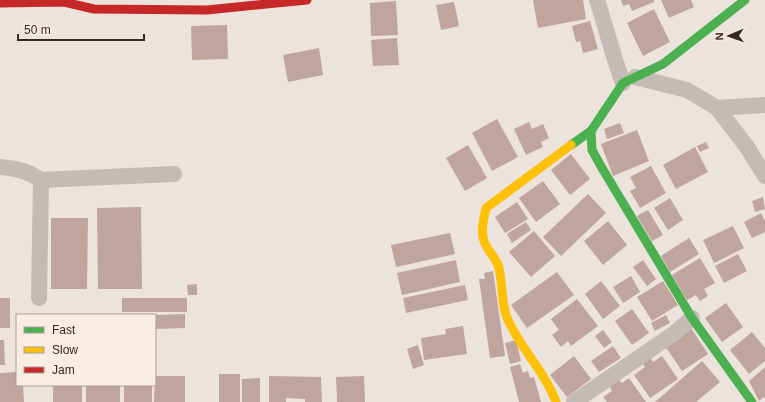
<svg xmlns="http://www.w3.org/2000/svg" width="765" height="402" font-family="Arial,sans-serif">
<rect width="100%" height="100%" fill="#ece3dd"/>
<g fill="#c0a49e">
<path d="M533,0H583L586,19L538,28Z"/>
<path d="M621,0H654V2L632,11L629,4L623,6Z"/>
<path d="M661,0H691L694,7L669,18Z"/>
<path d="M396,1L398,35L371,36L370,3Z"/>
<path d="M454,2L459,26L441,30L436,5Z"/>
<path d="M654,9L670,42L643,56L627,23Z"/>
<path d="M590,21L598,49L583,53L580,41L576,42L572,26Z"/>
<path d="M227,25L228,59L192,60L191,26Z"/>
<path d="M397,38L399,65L373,66L371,40Z"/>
<path d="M319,48L323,75L288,82L283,55Z"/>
<path d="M497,119L518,157L492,171L472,133Z"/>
<path d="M529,122L532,129L543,124L549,138L541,142L543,147L526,155L514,129Z"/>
<path d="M620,123L624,133L607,139L604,129Z"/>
<path d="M637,130L649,161L613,176L601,144Z"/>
<path d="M706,142L709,148L700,152L697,146Z"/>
<path d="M468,145L487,178L465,191L446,158Z"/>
<path d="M695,147L708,172L676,189L663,165Z"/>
<path d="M571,154L590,179L570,195L551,170Z"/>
<path d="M651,166L666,193L640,208L630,191L636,188L630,177Z"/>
<path d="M543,181L560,204L536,222L519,198Z"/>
<path d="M588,194L606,213L561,256L543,237Z"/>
<path d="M763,197L765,209L755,212L752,201Z"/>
<path d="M670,198L683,220L668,230L654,208Z"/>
<path d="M517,202L528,219L505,233L495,217Z"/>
<path d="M141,207L142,289H98L97,208Z"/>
<path d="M648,210L663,235L652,241L637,216Z"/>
<path d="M761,213L765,221V232L752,238L744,222Z"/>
<path d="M51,218H88L87,289H51Z"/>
<path d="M608,221L627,245L603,265L584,241Z"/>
<path d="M526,222L531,230L512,243L507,234Z"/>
<path d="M733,226L744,248L714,263L703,240Z"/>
<path d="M534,231L555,256L531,277L509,252Z"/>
<path d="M450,233L455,254L396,267L391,245Z"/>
<path d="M689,238L699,254L670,272L661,256Z"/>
<path d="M738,254L747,271L724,283L715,266Z"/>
<path d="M700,258L715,283L704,289L708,296L700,301L696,295L687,300L672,275Z"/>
<path d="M456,260L460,282L402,295L397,273Z"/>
<path d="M643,260L656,279L647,286L633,267Z"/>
<path d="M493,271L505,356L490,358L479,279H485L484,273Z"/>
<path d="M557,272L574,295L527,328L511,305Z"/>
<path d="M631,276L640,292L623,303L613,287Z"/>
<path d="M601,281L620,306L603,319L585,294Z"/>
<path d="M663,281L678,305L652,321L637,297Z"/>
<path d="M197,284V295H188L187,285Z"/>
<path d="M465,285L468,300L406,313L403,298Z"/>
<rect x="0" y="298" width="10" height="30"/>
<rect x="122" y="298" width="65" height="14"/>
<path d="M577,299L598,326L571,346L568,341L561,347L552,335L559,330L551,319Z"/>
<path d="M726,303L743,327L722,342L705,318Z"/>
<path d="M632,309L649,333L632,345L615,321Z"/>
<path d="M185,314V328L155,329V315Z"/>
<path d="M666,315L670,323L655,331L651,323Z"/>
<path d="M463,326L467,354L424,360L421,338L446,334L445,329Z"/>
<path d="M691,328L708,354L682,371L665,346Z"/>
<path d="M603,330L612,342L604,348L595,336Z"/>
<path d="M752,332L765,348V361L749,374L730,350Z"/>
<path d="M0,340H4L5,365H0Z"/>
<path d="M516,340L521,361L510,364L505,343Z"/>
<path d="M418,345L424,365L413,369L407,349Z"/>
<path d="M613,346L621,358L599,372L591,361Z"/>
<path d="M574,356L591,379L567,397L550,375Z"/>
<path d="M662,356L678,379L650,398L634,375L645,367L642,363L650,357L653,362Z"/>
<path d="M702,361L720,382L696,402H655Z"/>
<path d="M520,364L523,373L528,371L530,378L534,377L541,402H519L510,367Z"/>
<path d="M765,367V399L764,397L759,401L749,381Z"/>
<path d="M17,372V385H23L24,402H0V373Z"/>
<rect x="219" y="374" width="21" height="28"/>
<path d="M155,376H185V402H154Z"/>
<path d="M269,376L321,377L322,402H305V399L286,398V402H269Z"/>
<path d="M364,376L365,402H337L336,377Z"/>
<path d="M260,378V402H242V379Z"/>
<path d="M629,378L646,402H607L603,397L612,391L610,387L619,380L622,383Z"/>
<rect x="53" y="385" width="29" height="17"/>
<rect x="86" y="385" width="34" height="17"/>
<rect x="124" y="385" width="28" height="17"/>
</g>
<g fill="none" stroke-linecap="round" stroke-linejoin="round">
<g stroke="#c4bbb7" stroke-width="16">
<path d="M597,0C606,28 613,56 623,83"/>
<path d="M635,77L687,90L717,108L747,147L765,176"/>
<path d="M717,108L765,105"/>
<path d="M0,167C17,169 26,170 41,180L174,174"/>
<path d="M39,298L41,180"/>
<path d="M574,402L676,332L692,318"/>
</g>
<g stroke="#4caf50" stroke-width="9">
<path d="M591,131L592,150L602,168L692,318L752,402"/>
<path d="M571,145L591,131L623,83L663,64L745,0"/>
</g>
<path stroke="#ffc107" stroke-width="9" d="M556,402C545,372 521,349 508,320C500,303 504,283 498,265C495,257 487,250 484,241C480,230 484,219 486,208L571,145"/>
<path stroke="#c62828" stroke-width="9" d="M0,3L64,2L94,9L207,10L307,0"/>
</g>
<rect x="16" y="314" width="140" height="72" fill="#f9ece3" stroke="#aa9e97"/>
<rect x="24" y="327" width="20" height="6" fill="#4caf50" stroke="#aa9e97"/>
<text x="52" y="334" font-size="12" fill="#342825">Fast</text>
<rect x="24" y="347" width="20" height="6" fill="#ffc107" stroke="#aa9e97"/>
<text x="52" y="354" font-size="12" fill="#342825">Slow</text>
<rect x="24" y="367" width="20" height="6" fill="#c62828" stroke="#aa9e97"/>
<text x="52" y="374" font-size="12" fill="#342825">Jam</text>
<g transform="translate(729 36) rotate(268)" stroke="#f9ece3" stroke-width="3" paint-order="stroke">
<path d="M0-3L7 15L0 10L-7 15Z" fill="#342825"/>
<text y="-6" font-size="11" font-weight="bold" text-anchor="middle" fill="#342825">N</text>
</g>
<path d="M18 34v6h126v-6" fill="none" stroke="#342825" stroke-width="2"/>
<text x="24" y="34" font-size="12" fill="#342825" stroke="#f9ece3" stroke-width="3" paint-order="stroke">50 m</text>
</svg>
